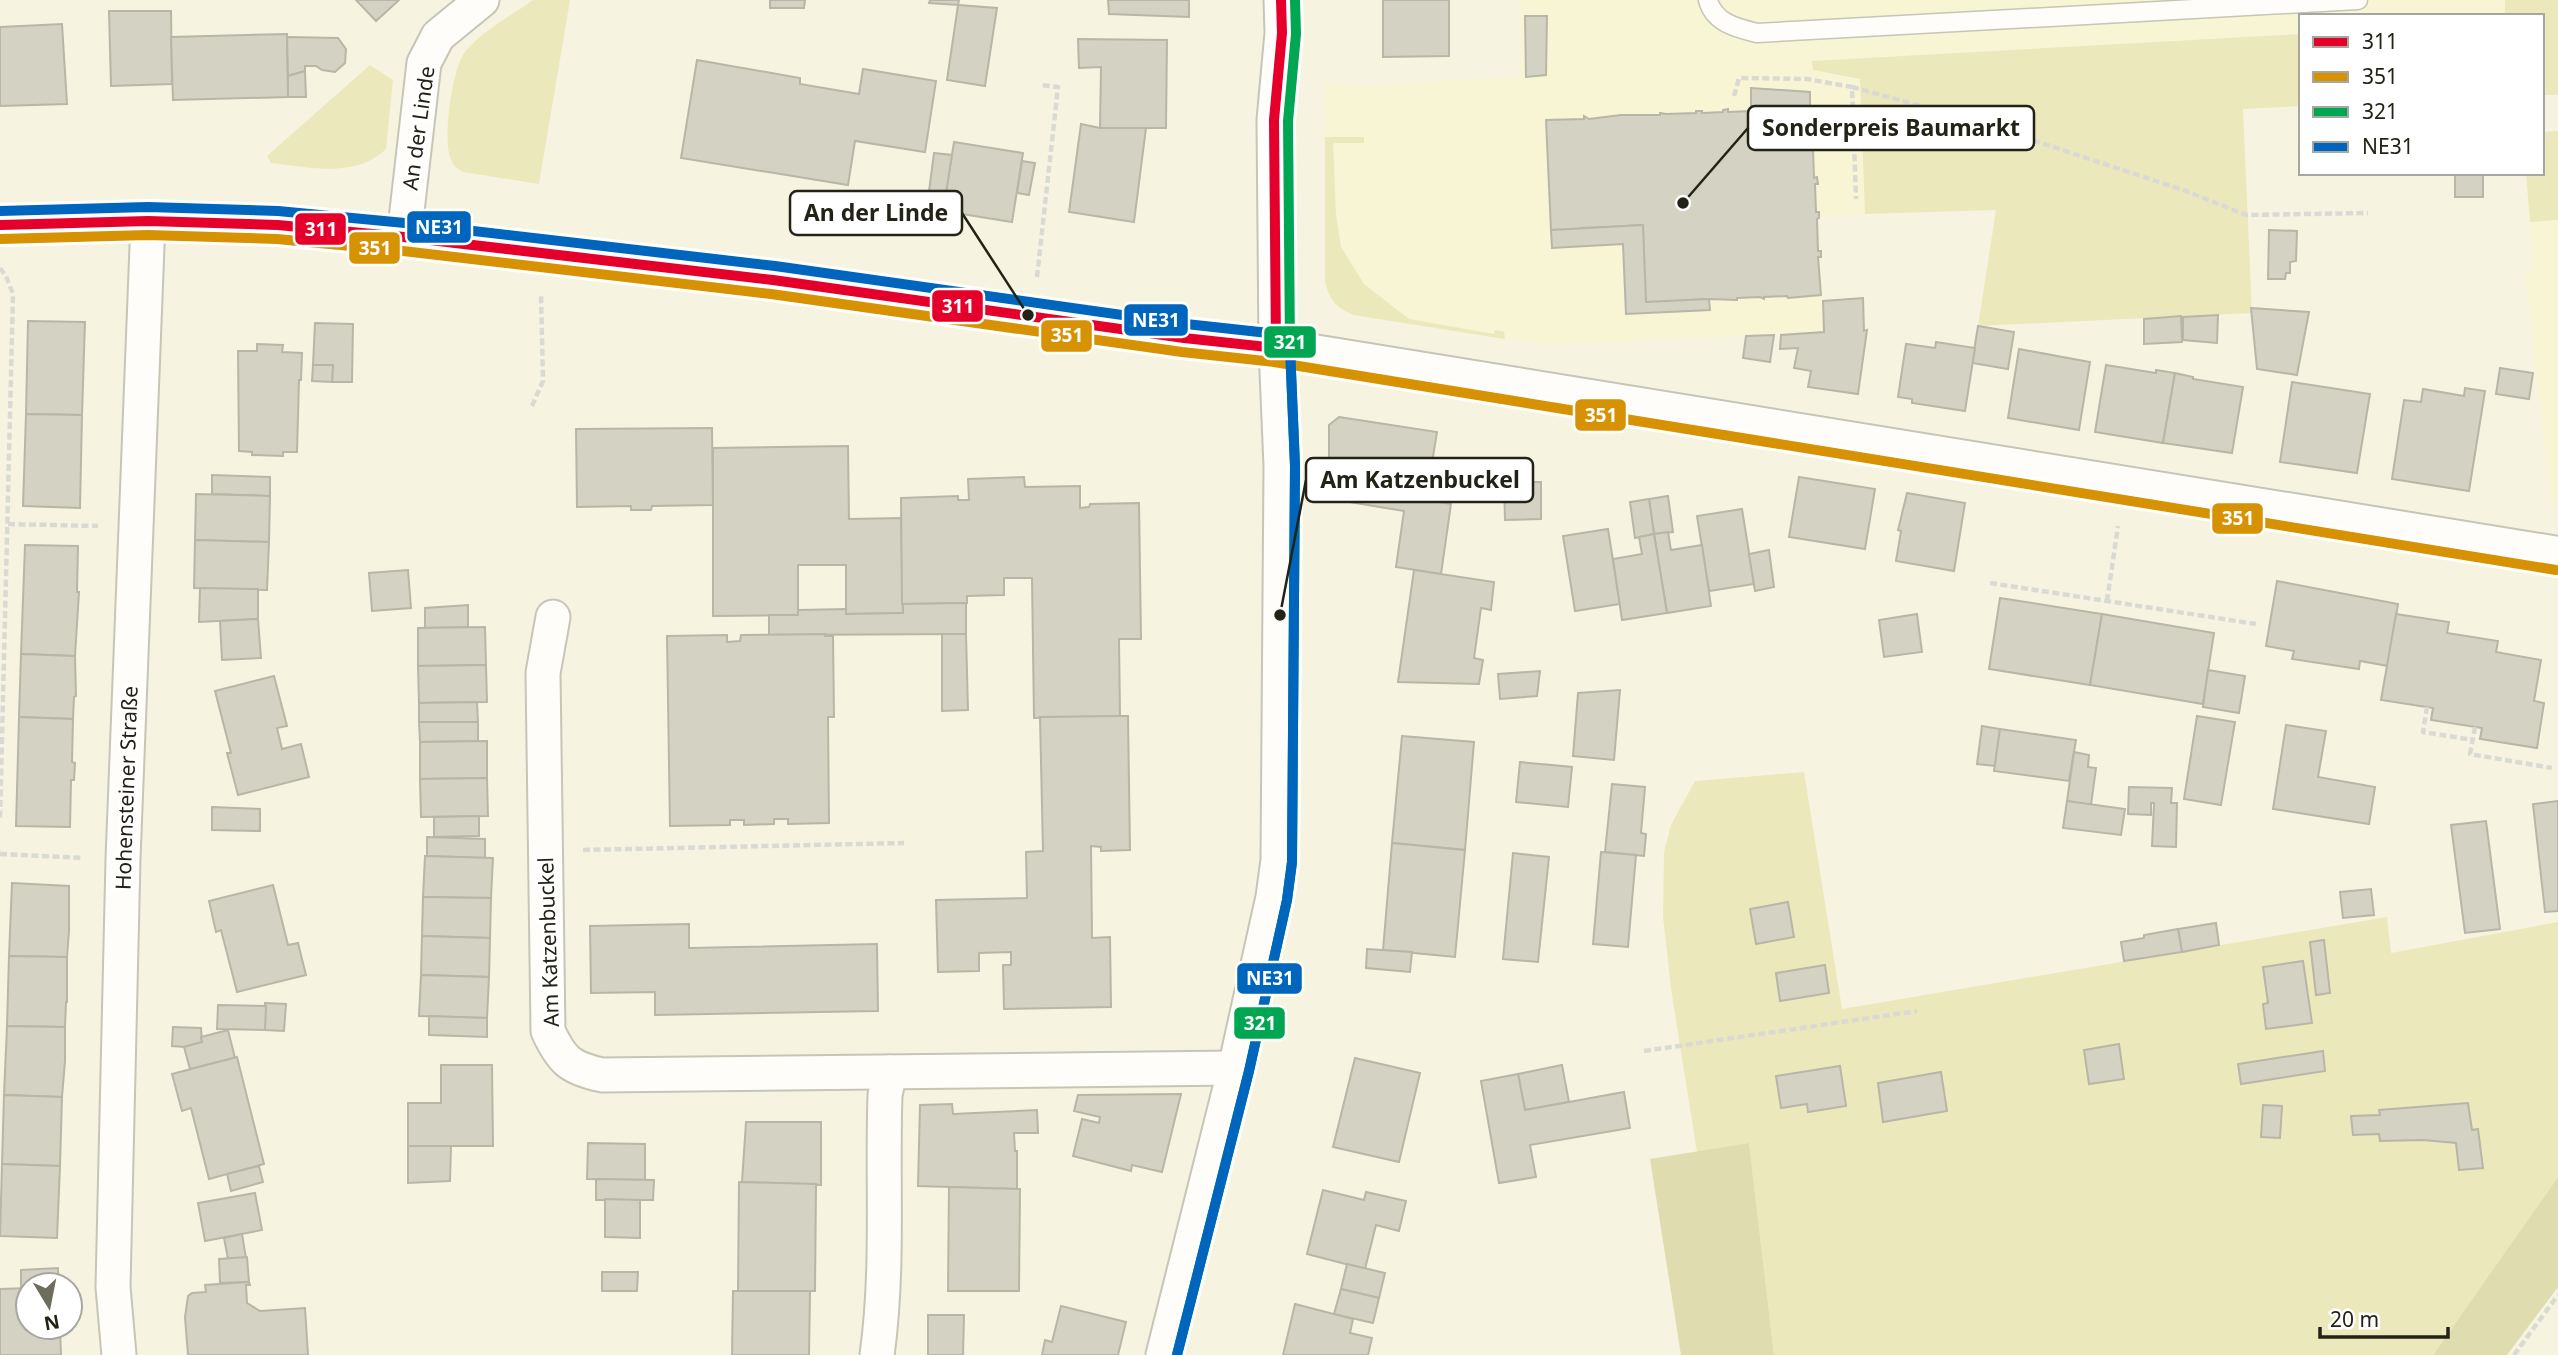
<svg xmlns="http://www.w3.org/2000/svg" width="2558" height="1355" font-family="'Noto Sans',sans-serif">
<rect width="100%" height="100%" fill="#f6f4e1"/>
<g fill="#f7f5d4">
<path d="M1520,0H2505V16H2301V34L1813,70L1860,79L1865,214L1819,217L1824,332L1547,345L1353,315L1339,309L1328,296L1325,281V87L1322,83L1365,85L1520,77Z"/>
<path d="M2558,220V506L2551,505L2525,273L2532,269L2530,222Z"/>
</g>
<g fill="#ebe8bc">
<path d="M533,0H570L539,184L463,172C456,168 452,165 450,157C443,138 452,68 465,52C482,31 511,16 533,0Z"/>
<path d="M2505,0H2558V95H2542V16H2505Z"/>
<path d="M2301,34V106L2243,109L2252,313L1978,326L1996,210L1865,214L1860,79L1813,70L1812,61Z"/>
<path d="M370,65L393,80L386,149C355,179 309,167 271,163L267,156Z"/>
<path d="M2558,131V220L2530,222L2526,173H2542V132Z"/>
<path d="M1325,137H1364V143H1333L1336,215L1341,247L1364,284L1409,319L1494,334L1495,330L1504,332L1505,339L1353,315C1336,307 1329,300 1325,281Z"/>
<path d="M1804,772L1842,1009L2387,917L2391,953L2558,922V1177L2433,1355H1774L1749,1143L1697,1152L1671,989L1663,916L1664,852L1671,825L1695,781Z"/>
</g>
<g fill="#dfdcb0">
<path d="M1749,1143L1774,1355H1681L1650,1159Z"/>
<path d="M2558,1177V1287L2507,1355H2433Z"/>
</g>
<g fill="#d3d2c3" stroke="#b7b6a7" stroke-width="2">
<path d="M356,0H399L376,21Z"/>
<path d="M770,0H805L804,8H770Z"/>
<path d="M930,0H959L958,5L929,3Z"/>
<path d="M1108,0H1189V17L1109,14Z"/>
<path d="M1383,0H1449V56L1383,57Z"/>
<path d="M958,5L997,8L985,86L947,80Z"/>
<path d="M109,11H171L172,84L111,86Z"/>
<path d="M1525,16H1547L1546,75L1526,77Z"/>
<path d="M62,24L67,104L0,106V27Z"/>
<path d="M287,34L288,97L173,100L171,37Z"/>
<path d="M287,37L338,38L346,49L345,63L335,72L322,70L316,66H305V71L288,76Z"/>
<path d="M1078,39L1167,40L1166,128H1100L1101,67L1079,68Z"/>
<path d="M697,60L800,78V84L859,94L863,69L936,81L925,152L855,141L848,185L681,158Z"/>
<path d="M305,71L306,97H288V76Z"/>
<path d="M1751,88L1810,92V106L1814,107V112H1811L1813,143H1816V148H1813L1814,178L1817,177L1818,184H1815L1816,212H1819V218L1817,219L1818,251H1821V257H1818L1821,295L1788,298L1787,296L1764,297V299L1760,297L1737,298V300L1709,299V302H1705V299L1674,301L1675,303H1669V301L1644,303L1643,228H1640V225L1610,227V229L1607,227L1582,228L1583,230H1551L1546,120L1584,119V116L1589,119L1621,115H1660V113L1666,114L1696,113V111H1702V113L1723,112V110L1728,109V112L1751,111Z"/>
<path d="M1081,124L1100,128H1146L1134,222L1069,212Z"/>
<path d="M954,142L1023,153L1012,222L943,211Z"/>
<path d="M934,153L952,155L946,193L929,191Z"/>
<path d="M1022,161L1035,163L1029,195L1017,193Z"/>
<rect x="2455" y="173" width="28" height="24"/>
<path d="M1643,225L1646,302L1709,299L1710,310L1626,314L1623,244L1552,248L1551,230Z"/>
<path d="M2269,230L2297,231L2296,261L2290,262V273H2286L2285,279H2268Z"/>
<path d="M1863,298L1864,331L1867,330L1858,394L1808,387L1811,371L1794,368L1798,348L1780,349L1781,335L1824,332L1823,301Z"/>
<path d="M2251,308L2309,312L2297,375L2257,369Z"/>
<path d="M2218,315L2217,343L2183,340V317Z"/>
<path d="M2181,316L2182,342L2144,344V319Z"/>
<path d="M28,321L85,322L82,415L26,414Z"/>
<path d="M315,323L353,324L352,382H332L333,365H313Z"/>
<path d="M1978,326L2014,332L2008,369L1972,363Z"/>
<path d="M1774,335L1770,362L1743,358L1746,336Z"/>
<path d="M1936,342L1975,348L1965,411L1912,403V399L1898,397L1906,344L1935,348Z"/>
<path d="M257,344L283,345L282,352L302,353L301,380H299L297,452H283V456L252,455V452L239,451L238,351H257Z"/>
<path d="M2019,349L2090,362L2079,430L2008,418Z"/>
<path d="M313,365H333L332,382L312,381Z"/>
<path d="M2106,365L2156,373V370L2175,373L2163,443L2095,432Z"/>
<path d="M2500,368L2533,373L2529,399L2496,394Z"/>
<path d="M2175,373L2193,377V379L2243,387L2232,453L2163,443Z"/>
<path d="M2292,382L2370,394L2357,473L2280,462Z"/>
<path d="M2465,388L2485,391L2469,491L2392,479L2404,400L2421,402L2423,389L2464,396Z"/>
<path d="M26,414L82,415L80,508L23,506Z"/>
<path d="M1339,417L1437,432L1426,500L1451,504L1441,574L1396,567L1404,511L1349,502L1350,492L1329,489V425Z"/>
<path d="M712,428L713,505L652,506L651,510H631V506L577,507L576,429Z"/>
<path d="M848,446L849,519L901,518L903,613L846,614V565H798V615L713,616V448Z"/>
<path d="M212,475L270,477V496L212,494Z"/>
<path d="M1024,477L1025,487L1080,486V508L1089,507L1090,504L1139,503L1141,639H1119L1120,716L1034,718L1032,578H1004V595L967,596V603L902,604L901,498L958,496V500H969L968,479Z"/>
<path d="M1799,477L1875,489L1865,549L1789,537Z"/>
<path d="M1504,482H1541V519L1505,520Z"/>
<path d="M1907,493L1965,503L1954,571L1896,561L1901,531L1898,530Z"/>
<path d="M196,494L270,496L269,542L195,540Z"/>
<path d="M1668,496L1673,532L1654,534L1649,499Z"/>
<path d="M1649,499L1654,534L1635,538L1630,502Z"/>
<path d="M1742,509L1754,584L1709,591L1697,516Z"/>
<path d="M1608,529L1620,604L1575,611L1563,536Z"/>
<path d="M1668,532L1671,550L1702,545L1711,606L1667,613L1654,534Z"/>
<path d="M1654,534L1667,613L1622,620L1613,559L1642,554L1639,537Z"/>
<path d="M195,540L269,542L267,590L194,588Z"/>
<path d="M25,545L78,546L77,592H79L75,656L21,654Z"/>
<path d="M1769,550L1774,587L1755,591L1749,554Z"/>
<path d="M408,570L411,608L372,611L369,573Z"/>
<path d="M1414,570L1494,582L1491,610L1481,608L1474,658L1483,660L1479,684L1398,682Z"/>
<path d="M2277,581L2398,604L2388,666L2360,661L2359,669L2292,659L2294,651L2266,646Z"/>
<path d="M200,588L258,589V619L199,622Z"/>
<path d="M2000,598L2102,614L2090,685L1989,669Z"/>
<path d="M966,603V634L769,635V615H798V610L846,609V614L903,613V604Z"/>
<path d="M468,605V627L425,628V608Z"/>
<path d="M1917,614L1922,652L1884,657L1879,620Z"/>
<path d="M2102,614L2214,633L2203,704L2090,685Z"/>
<path d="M2396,614L2449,622L2447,633L2498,641L2496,652L2541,660L2534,701L2544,703L2537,748L2480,739L2482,728L2431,720L2433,708L2381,700Z"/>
<path d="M258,619L261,658L222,660L220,621Z"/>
<path d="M485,627L486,665L418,666V628Z"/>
<path d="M825,634V636H833L834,717H828L829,823L788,824V819H774V824L744,825V820H730V825L670,826L667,636L727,635V642L740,641L741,635Z"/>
<path d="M942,634H966L968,710L942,711Z"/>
<path d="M21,654L75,656L76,696L74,697L73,719L19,717Z"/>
<path d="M486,665L487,702L419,703L418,666Z"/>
<path d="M2208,670L2245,676L2239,713L2203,707Z"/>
<path d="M1540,671L1537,696L1500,699L1498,674Z"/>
<path d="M274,676L287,726L277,728L282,749L301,744L309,777L238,795L227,753H231L215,691Z"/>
<path d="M1620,690L1614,760L1573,756L1578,693Z"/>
<path d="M477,702L478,722H419V703Z"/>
<path d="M1120,716H1128L1130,850L1101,851V847L1091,846L1092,938L1110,937L1111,1007L1004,1009L1003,965H1011V952L979,953V971L938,972L936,900L1027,898L1026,852L1043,851L1040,717Z"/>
<path d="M2197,716L2235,722L2221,805L2184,799Z"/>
<path d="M19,717L73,719L72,762L75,763L74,780H71L70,827L16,826Z"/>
<path d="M419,722H478V741L420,742Z"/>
<path d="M2286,725L2326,731L2318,777L2375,787L2369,824L2273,809Z"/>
<path d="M1982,726L2000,729L1995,766L1977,764Z"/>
<path d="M2000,729L2076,740L2069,781L1994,771Z"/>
<path d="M1402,736L1474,742L1465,850L1392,843Z"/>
<path d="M487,741V778L420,779V742Z"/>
<path d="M2074,752L2089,755L2088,767L2096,768L2091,805L2067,801Z"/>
<path d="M1520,762L1572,767L1568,807L1516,802Z"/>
<path d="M487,778L488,816L421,817L420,779Z"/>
<path d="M1612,784L1645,787L1641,833L1646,834L1644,856L1605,852Z"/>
<path d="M2129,787L2172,788L2171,803H2177L2176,847L2152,846L2154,803H2151V815L2128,814Z"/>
<path d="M2067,801L2125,809L2121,835L2063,828Z"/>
<path d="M2558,801V911L2545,912L2533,804Z"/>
<path d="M212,807L260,809V831L212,830Z"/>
<path d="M479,816V836L434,837V817Z"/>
<path d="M2486,821L2500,929L2465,933L2451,825Z"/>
<path d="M427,837L485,839V858L427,856Z"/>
<path d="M1392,843L1465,850L1455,957L1383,950Z"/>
<path d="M1601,852L1636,855L1628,947L1593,944Z"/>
<path d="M1513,853L1549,857L1538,962L1503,959Z"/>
<path d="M425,856L493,858L491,898L423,897Z"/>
<path d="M12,883L69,886V931L67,957L9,956Z"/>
<path d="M273,885L288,945L298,943L306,975L237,992L221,930L216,932L209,901Z"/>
<path d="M2371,889L2374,915L2343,918L2340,892Z"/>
<path d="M423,897L491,898L490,938L422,936Z"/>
<path d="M1788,902L1794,937L1756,944L1750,909Z"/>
<path d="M2216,923L2219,945L2182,952L2178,929Z"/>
<path d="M689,924V948L877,944L878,1011L655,1015V992L591,993L590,926Z"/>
<path d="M2178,929L2182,952L2124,961L2121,942L2144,938V935Z"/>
<path d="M422,936L490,938L489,977L421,975Z"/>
<path d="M2324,940L2330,993L2316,995L2310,942Z"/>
<path d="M1367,949L1412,952L1410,972L1366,968Z"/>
<path d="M9,956L67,957V1002H66L65,1027L7,1026Z"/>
<path d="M2303,961L2312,1023L2266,1029L2263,1004L2268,1003L2263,967Z"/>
<path d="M1825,965L1829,993L1780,1001L1776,973Z"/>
<path d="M421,975L489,977L487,1018L419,1016Z"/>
<path d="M265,1003L286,1004L284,1031L265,1030Z"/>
<path d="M218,1005L266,1006L265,1030L217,1029Z"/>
<path d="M429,1016L487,1018V1037L429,1035Z"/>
<path d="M7,1026L65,1027V1061L62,1097L4,1095Z"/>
<path d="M173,1027L201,1028L202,1042L184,1047L172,1046Z"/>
<path d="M228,1030L235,1058L190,1069L184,1047L202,1042L201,1037Z"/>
<path d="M2119,1044L2124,1079L2089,1084L2084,1050Z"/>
<path d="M2323,1051L2325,1071L2241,1084L2238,1064Z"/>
<path d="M237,1057L264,1164L209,1179L191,1108L182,1111L172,1074Z"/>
<path d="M1355,1058L1420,1073L1399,1162L1333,1147Z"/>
<path d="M441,1065H492L493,1146H408V1103H441Z"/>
<path d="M1562,1065L1569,1102L1525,1110L1518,1074Z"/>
<path d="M1840,1066L1846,1106L1808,1112L1807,1104L1781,1108L1776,1076Z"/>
<path d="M1941,1072L1947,1111L1883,1122L1878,1083Z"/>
<path d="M1518,1074L1525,1110L1624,1092L1630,1128L1530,1145L1536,1177L1499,1183L1481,1081Z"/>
<path d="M1181,1094L1162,1172L1132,1165L1131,1171L1073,1156L1082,1119L1099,1123L1100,1117L1074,1111L1078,1095Z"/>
<path d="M4,1095L62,1097L60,1166L2,1164Z"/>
<path d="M2468,1103L2472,1130L2478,1129L2483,1168L2459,1170L2456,1143L2423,1140L2380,1141L2379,1134L2353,1135L2351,1116L2380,1115L2379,1110Z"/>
<path d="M952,1104L953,1114L1037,1110L1038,1133H1014L1015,1151H1017V1189L918,1186L920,1105Z"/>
<path d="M2263,1105L2282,1106L2280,1138L2261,1137Z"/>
<path d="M746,1122H821V1185L742,1182Z"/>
<path d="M588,1143L645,1144V1180L587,1179Z"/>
<path d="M408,1146H451L450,1181L408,1183Z"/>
<path d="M2,1164L60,1166L57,1238L0,1236Z"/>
<path d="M259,1166L263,1182L231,1191L227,1174Z"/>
<path d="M596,1179L654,1180L653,1200H596Z"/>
<path d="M739,1182L816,1184L815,1291H738Z"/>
<path d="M949,1187L1020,1189L1019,1291H948Z"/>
<path d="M1323,1190L1364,1200L1366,1192L1406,1201L1399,1231L1376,1225L1365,1269L1307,1254Z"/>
<path d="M255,1193L262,1230L205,1241L198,1203Z"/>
<path d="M605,1199L640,1200V1238L605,1237Z"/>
<path d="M242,1234L246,1258L228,1259L224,1238Z"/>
<path d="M247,1257L249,1282L220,1283L219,1259Z"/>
<path d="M1347,1264L1385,1273L1379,1298L1341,1289Z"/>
<path d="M58,1268V1285H28V1288L21,1289V1270Z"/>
<path d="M602,1272H638L637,1291H602Z"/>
<path d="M249,1282L250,1285H246L247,1303L260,1311L305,1308L308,1355H188L185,1317L188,1296L192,1293L206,1292L205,1285Z"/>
<path d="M28,1288V1327H60L61,1355H0V1289Z"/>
<path d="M1341,1289L1379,1298L1373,1323L1334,1314Z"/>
<path d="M733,1291H810L809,1355H732Z"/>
<path d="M1295,1304L1353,1319L1350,1333L1372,1338L1368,1355H1283Z"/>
<path d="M1061,1306L1126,1322L1118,1355H1042L1045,1340L1052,1342Z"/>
<path d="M928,1315H964L963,1355H928Z"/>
</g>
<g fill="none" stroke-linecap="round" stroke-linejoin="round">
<g stroke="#c6c5b6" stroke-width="21">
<path id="lane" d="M1708,0C1714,23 1737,28 1757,33L2358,0"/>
</g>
<g stroke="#c6c5b6" stroke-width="37">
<g id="street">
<path d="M404,237L424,63L438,36L482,0"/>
<path d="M553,617L543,673L548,1031C562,1061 570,1068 602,1075L1235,1068"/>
<path d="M119,1355L113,1287L123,859L148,221"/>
<path d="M877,1355C889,1269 882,1181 885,1095L890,1072"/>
<path d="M1163,1355L1235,1068L1273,897L1278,860L1281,466L1276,348L1274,120L1282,33L1281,0"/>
</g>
</g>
<g stroke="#c6c5b6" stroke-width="42">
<path id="secondary" d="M0,225L148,221L278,225L404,237L773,280L1184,338L1276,348L2558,556"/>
</g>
<g stroke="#dadad4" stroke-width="4.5" stroke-dasharray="7 3.5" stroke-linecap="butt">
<path d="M1852,87L1975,121L2186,191L2246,215L2368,213"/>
<path d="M1734,96L1739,78L1807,79L1852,87L1856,199"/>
<path d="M0,268L6,276L13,294L0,820"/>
<path d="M1037,277L1058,87L1041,85"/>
<path d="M532,406L543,381L541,294"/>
<path d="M8,524L98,526"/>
<path d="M1990,583L2256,624"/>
<path d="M2107,601L2118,526"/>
<path d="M2427,707L2423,732L2473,740"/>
<path d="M2475,727L2470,754L2552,768"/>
<path d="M583,850L904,843"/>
<path d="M0,854L84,858"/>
<path d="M1644,1051L1917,1011"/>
<path d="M2514,1355L2558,1295"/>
</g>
<use href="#lane" stroke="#fefdfa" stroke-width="18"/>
<use href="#street" stroke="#fefdfa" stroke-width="33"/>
<use href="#secondary" stroke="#fefdfa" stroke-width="38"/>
<g stroke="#fff" stroke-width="16">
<g id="bus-1">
<path d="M0,225L148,221L278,225L404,237L773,280L1184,338L1276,348"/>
<path d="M1276,348L1274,120L1282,33L1281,0"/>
</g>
</g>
<g stroke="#fff" stroke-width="16">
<path id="bus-2" d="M0,239L148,235L277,239L403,251L771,294L1182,352L1274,362L2556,570"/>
</g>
<g stroke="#fff" stroke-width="16">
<path id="bus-3" d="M1177,1355L1249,1071L1287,900L1292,862L1295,466L1290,348L1288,121L1296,34L1295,0"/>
</g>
<g stroke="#fff" stroke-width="16">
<path id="bus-4" d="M0,211L148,207L278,211L405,223L775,266L1186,324L1278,334L1286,338L1290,347L1295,466L1292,862L1287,900L1249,1071L1177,1355"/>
</g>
<use href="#bus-1" stroke="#e4002b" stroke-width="10"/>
<use href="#bus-2" stroke="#d79203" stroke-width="10"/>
<use href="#bus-3" stroke="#00a651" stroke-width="10"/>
<use href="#bus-4" stroke="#0065bd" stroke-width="10"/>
</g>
<g text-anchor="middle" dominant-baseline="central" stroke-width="7" stroke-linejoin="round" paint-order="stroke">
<g font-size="21" fill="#232216" stroke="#fff">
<text transform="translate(418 128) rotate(-82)">An der Linde</text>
<text transform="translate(126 788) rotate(-88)">Hohensteiner Straße</text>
<text transform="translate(548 942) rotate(-92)">Am Katzenbuckel</text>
</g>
</g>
<path fill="none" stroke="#232216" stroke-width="2.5" d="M1683 203L1748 128M1028 315L962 213M1280 615L1306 480"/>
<g fill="#232216" stroke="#fff" stroke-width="2.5">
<circle cx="1683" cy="203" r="7"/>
<circle cx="1028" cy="315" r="7"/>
<circle cx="1280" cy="615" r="7"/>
</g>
<g fill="#fff" stroke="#232216" stroke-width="2.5">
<rect x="1748" y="106" width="286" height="44" rx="7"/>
<rect x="790" y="191" width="172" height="44" rx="7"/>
<rect x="1306" y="458" width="227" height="44" rx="7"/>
</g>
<g font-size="23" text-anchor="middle" font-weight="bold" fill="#232216">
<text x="1891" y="136">Sonderpreis Baumarkt</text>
<text x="876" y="221">An der Linde</text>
<text x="1420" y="488">Am Katzenbuckel</text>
</g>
<g stroke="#fff" stroke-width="2.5">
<rect x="406" y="210" width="66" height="34" rx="7" fill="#0065bd"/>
<rect x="294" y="212" width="53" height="34" rx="7" fill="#e4002b"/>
<rect x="348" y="231" width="53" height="34" rx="7" fill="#d79203"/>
<rect x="931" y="289" width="53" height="34" rx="7" fill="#e4002b"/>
<rect x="1123" y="303" width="66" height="34" rx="7" fill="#0065bd"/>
<rect x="1040" y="319" width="53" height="34" rx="7" fill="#d79203"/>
<rect x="1263" y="325" width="54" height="34" rx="7" fill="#00a651"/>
<rect x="1574" y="398" width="53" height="34" rx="7" fill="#d79203"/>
<rect x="2211" y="502" width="53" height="33" rx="7" fill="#d79203"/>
<rect x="1236" y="962" width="67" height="33" rx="7" fill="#0065bd"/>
<rect x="1233" y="1006" width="53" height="34" rx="7" fill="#00a651"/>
</g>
<g font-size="19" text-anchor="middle" font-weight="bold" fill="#fff">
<text x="439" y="234">NE31</text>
<text x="321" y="236">311</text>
<text x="375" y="255">351</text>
<text x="958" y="313">311</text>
<text x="1156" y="327">NE31</text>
<text x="1067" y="342">351</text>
<text x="1290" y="349">321</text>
<text x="1601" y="422">351</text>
<text x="2238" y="525">351</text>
<text x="1270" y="985">NE31</text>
<text x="1260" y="1030">321</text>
</g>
<rect x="2299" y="14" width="245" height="161" fill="#ffffff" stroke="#a7a7a2" stroke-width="2"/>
<rect x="2313" y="37" width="35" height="10" fill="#e4002b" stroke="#a7a7a2" stroke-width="2"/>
<text x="2362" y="49" font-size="21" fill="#232216">311</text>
<rect x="2313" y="72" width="35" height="10" fill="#d79203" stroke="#a7a7a2" stroke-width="2"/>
<text x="2362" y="84" font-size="21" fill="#232216">351</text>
<rect x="2313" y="107" width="35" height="10" fill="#00a651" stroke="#a7a7a2" stroke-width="2"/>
<text x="2362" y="119" font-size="21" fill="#232216">321</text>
<rect x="2313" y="142" width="35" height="10" fill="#0065bd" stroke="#a7a7a2" stroke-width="2"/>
<text x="2362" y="154" font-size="21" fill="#232216">NE31</text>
<g transform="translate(49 1306) rotate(170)"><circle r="33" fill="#ffffff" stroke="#a7a7a2" stroke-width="2"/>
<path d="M0-5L12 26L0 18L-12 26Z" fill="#6d6c5d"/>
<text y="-10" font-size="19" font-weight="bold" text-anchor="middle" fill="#232216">N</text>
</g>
<path d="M2320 1327v10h128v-10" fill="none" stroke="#232216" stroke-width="3.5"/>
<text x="2330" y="1327" font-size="21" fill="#232216" stroke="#ffffff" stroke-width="5" paint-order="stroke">20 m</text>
</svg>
